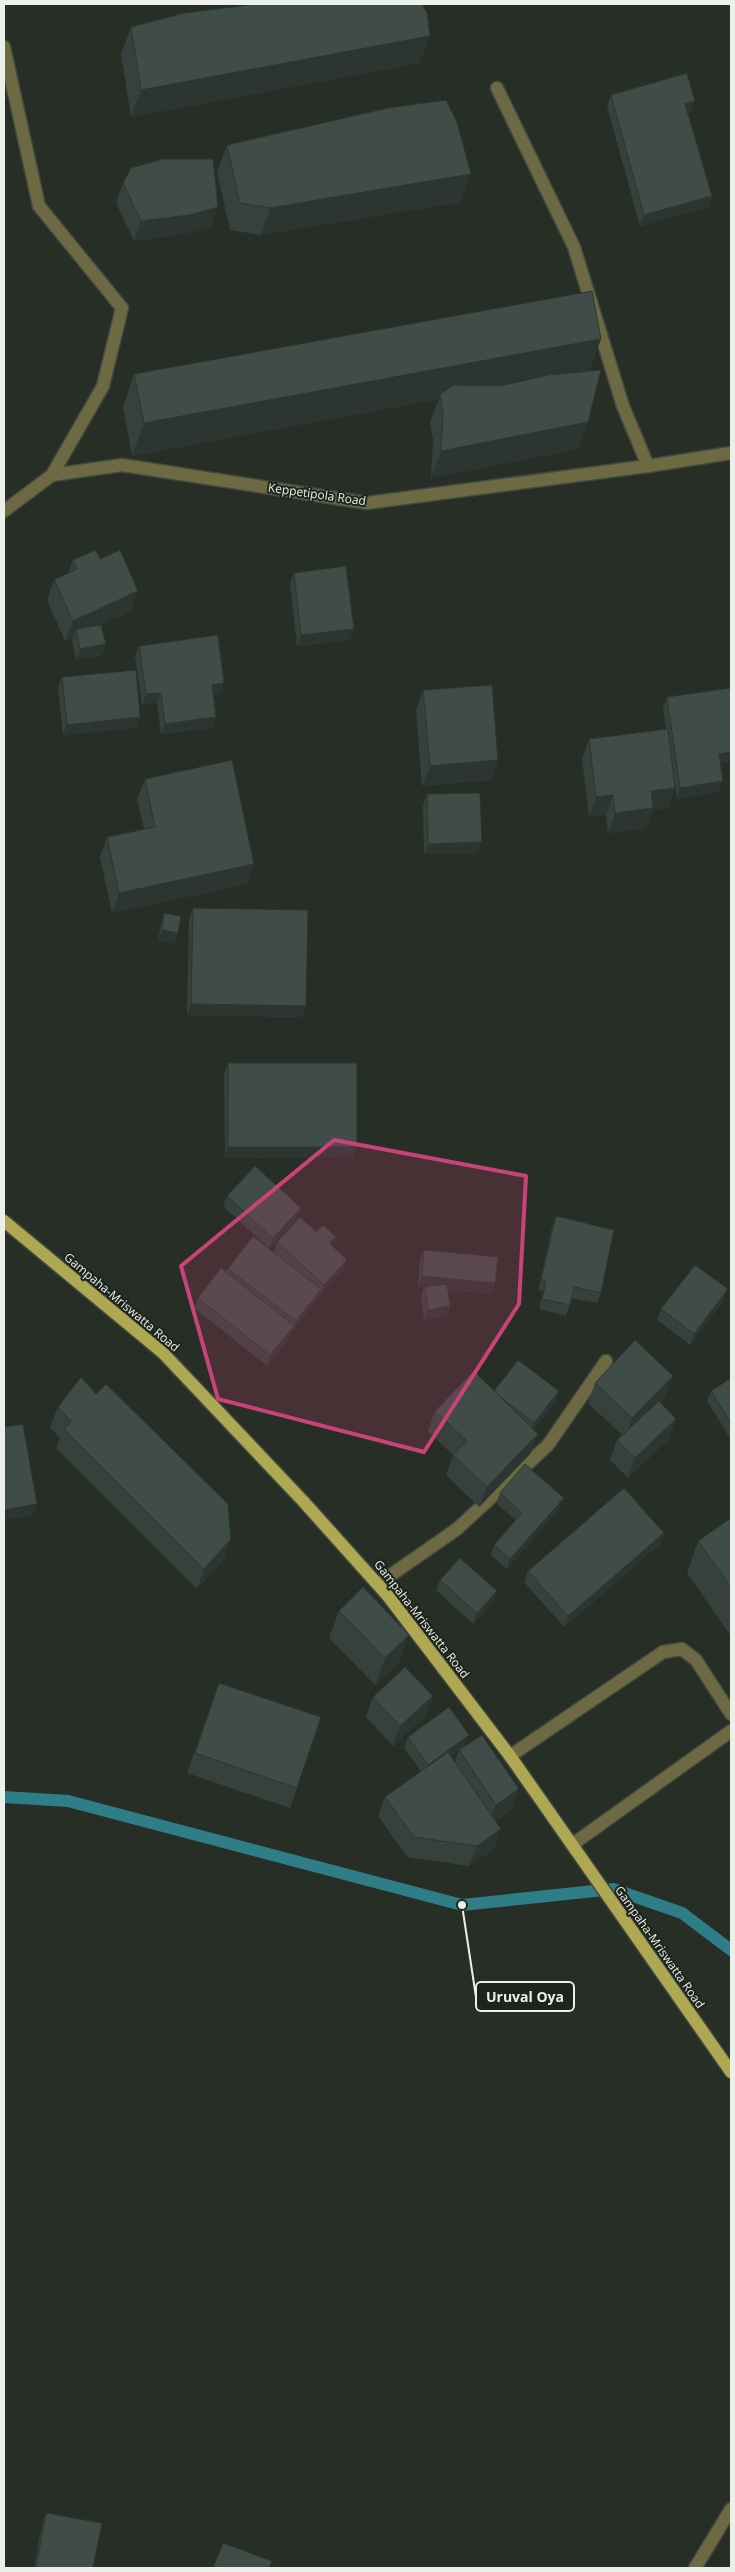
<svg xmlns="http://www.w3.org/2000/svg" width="735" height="2572" font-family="'Open Sans',sans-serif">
<rect width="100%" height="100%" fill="#272e25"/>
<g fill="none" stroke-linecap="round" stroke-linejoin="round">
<path stroke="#2f7d86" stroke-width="12" d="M4,1797L68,1801L462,1905L613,1889L682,1913L731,1950"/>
<g stroke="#424941" stroke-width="15">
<g id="minor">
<path d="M4,47L39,206L122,308L103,386L52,475"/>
<path d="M497,88L574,247L623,406L648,466"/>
<path d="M4,511L52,475L122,465L367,503L648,466L731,453"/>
<path d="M378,1584L457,1529L548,1445L606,1361"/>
<path d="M510,1756L663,1652L682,1649L696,1660L731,1714"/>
<path d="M573,1844L731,1731"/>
<path d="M695,2568L731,2509"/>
</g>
</g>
<g stroke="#424941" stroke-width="15">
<path id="major" d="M4,1221L163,1353L303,1501L388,1596L510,1756L731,2072"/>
</g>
<use href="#minor" stroke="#6d6a43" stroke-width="12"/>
<use href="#major" stroke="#aea853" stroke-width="12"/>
</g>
<g fill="#36413e">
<path d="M131,27L420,63L131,117L121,54Z"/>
<path d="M611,95L695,101L691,112L688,113L712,196L709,207L640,226L607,106Z"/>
<path d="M227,145L461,202L261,235L230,230L217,172Z"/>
<path d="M123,183L211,227L183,234L134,241L116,203Z"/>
<path d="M601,339L589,371L588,422L578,449L431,478L433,440L430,421L439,399L132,456L123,407L134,374Z"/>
<path d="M100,559L131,611L101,625L106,644L102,655L76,660L72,640L73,638L65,641L47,600L54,580L68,573L73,560Z"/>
<path d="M294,573L350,640L297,646L290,583Z"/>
<path d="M139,646L224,683L220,694L213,695L216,717L212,728L161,734L157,703L142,705L135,656Z"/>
<path d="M62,677L140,717L136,728L63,735L58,688Z"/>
<path d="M423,690L498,760L491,780L422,786L416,710Z"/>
<path d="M667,697L720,764L719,792L677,799L675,785V788L668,808L653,809L646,828L608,833L606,815L589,817L582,759L589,739L666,729L663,708Z"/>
<path d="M145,779L247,884L112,913L100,857L107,837L144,829L137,799Z"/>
<path d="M427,794L478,853L424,854L423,805Z"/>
<path d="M193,908L306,1006L302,1017L187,1015L189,919Z"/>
<path d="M164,913L178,933L174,943L158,941L161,924Z"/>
<path d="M228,1063L353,1157L225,1158L224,1074Z"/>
<path d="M227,1196L301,1208L297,1218L269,1248L223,1206Z"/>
<path d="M556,1216L601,1293L597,1303L571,1298L570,1305L566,1316L539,1309L543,1291L538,1290L552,1227Z"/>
<path d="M316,1232L332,1246L343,1270L320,1295L319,1294L317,1299L292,1332L290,1337L267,1366L194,1308L198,1298L226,1272L228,1269L274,1252L277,1242Z"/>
<path d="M424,1250L495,1283L491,1294L448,1290L450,1306L447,1317L424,1320L421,1297L424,1287H418L420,1260Z"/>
<path d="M724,1300L690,1345L657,1320L661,1309Z"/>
<path d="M673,1376L665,1396L660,1402L669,1439L628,1478L610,1460L617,1440L622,1435L588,1403L595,1383Z"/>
<path d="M731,1378V1440L707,1401L711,1391Z"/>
<path d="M494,1391H559L555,1402L533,1430L538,1434L530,1454L479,1507L446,1475L453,1455L428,1431L435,1411Z"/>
<path d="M58,1407L224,1559L197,1589L56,1448L60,1438L50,1427Z"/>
<path d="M500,1493L560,1508L507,1569L491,1555L494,1545L516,1520L496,1503Z"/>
<path d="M731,1518V1636L687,1573L698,1541Z"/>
<path d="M664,1533L660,1544L564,1627L524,1582L528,1571Z"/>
<path d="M440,1580L497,1591L493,1602L473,1624L436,1590Z"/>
<path d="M339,1611L399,1662L375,1685L329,1638Z"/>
<path d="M219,1683L297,1788L290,1808L187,1773Z"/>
<path d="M433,1696L425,1716L393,1746L366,1717L373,1697Z"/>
<path d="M408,1737L465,1745L451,1756L455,1762L459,1750L512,1809L495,1821L494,1849L469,1866L407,1857L378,1816L385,1797L421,1771L404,1748Z"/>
<path d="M46,2513L93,2568H34L42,2524Z"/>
</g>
<g fill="#2c3532">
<path d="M430,36L420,63L131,117L141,90Z"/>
<path d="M695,101L691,112L682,115L685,104Z"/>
<path d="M471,174L461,202L261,235L270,208Z"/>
<path d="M712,196L709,207L640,226L644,215Z"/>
<path d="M218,207L211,227L183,234L134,241L141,221Z"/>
<path d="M601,339L589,371L441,399L440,394L439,399L132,456L144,423Z"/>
<path d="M588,422L578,449L431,478L441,451Z"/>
<path d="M138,591L131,611L77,636L76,629L73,638L65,641L73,621Z"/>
<path d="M354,629L350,640L297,646L301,635Z"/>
<path d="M106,644L102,655L76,660L80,649Z"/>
<path d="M224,683L220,694L208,696L212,685Z"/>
<path d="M161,693L157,703L142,705L146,694Z"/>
<path d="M140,717L136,728L63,735L67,725Z"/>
<path d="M216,717L212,728L161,734L165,724Z"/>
<path d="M731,752V762L715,765L719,754Z"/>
<path d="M498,760L491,780L422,786L430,766Z"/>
<path d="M723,781L719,792L677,799L680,788Z"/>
<path d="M675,788L668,808L653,809L646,828L608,833L615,813L651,791Z"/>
<path d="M613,795L606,815L589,817L596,797Z"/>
<path d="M482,842L478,853L424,854L428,844Z"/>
<path d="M254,864L247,884L112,913L119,893Z"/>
<path d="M162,930L178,933L174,943L158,941Z"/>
<path d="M191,1004L306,1006L302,1017L187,1015Z"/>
<path d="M228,1147H357L353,1157L225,1158Z"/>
<path d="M301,1208L297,1218L269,1248L273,1238Z"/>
<path d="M336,1237L332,1247L329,1243Z"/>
<path d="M347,1260L343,1270L320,1295L324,1285Z"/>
<path d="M422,1276L495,1283L491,1294L418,1287Z"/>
<path d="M321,1289L317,1299L292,1332L296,1321Z"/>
<path d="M728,1289L724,1300L690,1345L694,1334Z"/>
<path d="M450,1306L447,1317L424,1320L428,1310Z"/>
<path d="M294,1326L290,1337L267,1366L270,1355Z"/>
<path d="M673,1376L665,1396L625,1438L632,1418Z"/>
<path d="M559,1391L555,1402L531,1433L534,1423Z"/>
<path d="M676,1419L669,1439L628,1478L635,1458Z"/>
<path d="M538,1434L530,1454L479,1507L487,1487Z"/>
<path d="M564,1498L560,1508L507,1569L510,1559Z"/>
<path d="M37,1504L33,1515L4,1520V1510Z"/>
<path d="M664,1533L660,1544L564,1627L568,1616Z"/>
<path d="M231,1539L224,1559L197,1589L204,1569Z"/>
<path d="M497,1591L493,1602L473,1624L477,1613Z"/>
<path d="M409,1635L399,1662L375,1685L385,1658Z"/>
<path d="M433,1696L425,1716L393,1746L400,1726Z"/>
<path d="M469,1735L465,1745L424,1775L428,1765Z"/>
<path d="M519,1789L512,1809L489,1824L496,1805Z"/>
<path d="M501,1829L494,1849L469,1866L477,1846Z"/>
</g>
<g fill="#3f4c48" stroke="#2c3532">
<path d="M256,4H422L427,13L430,36L141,90L131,27L184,13Z"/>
<path d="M687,73L695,101L685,104L712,196L644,215L611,95Z"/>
<path d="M446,100L457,122L471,174L270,208L240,203L227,145L388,108Z"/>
<path d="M163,159H213L218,207L190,215L141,221L123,183L131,168Z"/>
<path d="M592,291L601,339L144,423L134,374Z"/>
<path d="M601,370L588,422L441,451L443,413L440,394L454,385L500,386L548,375Z"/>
<path d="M96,550L100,559L120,550L138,591L73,621L54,580L77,569L73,560Z"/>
<path d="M346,566L354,629L301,635L294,573Z"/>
<path d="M101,625L106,644L80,649L76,629Z"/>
<path d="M218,635L224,683L212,685L216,717L165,724L161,693L146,694L139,646Z"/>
<path d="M136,670L140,717L67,725L62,677Z"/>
<path d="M492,685L498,760L430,766L423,690Z"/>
<path d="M731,688V752L719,754L723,781L680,788L667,697Z"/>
<path d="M668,729L675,788L651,791L653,808L615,813L613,795L596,797L589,739Z"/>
<path d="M232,760L254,864L119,893L107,837L155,827L145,779Z"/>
<path d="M480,793L482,842L428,844L427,794Z"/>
<path d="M193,908L308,910L306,1006L191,1004Z"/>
<path d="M164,913L181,916L178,933L162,930Z"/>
<rect x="228" y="1063" width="129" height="84"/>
<path d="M255,1166L301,1208L273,1238L227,1196Z"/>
<path d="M556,1216L614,1230L601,1293L574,1287L570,1305L542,1299L546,1281L541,1279Z"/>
<path d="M300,1217L316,1232L323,1225L336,1237L329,1243L347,1260L324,1285L277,1242Z"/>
<path d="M253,1236L321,1289L296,1321L228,1269Z"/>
<path d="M424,1250L498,1257L495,1283L422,1276Z"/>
<path d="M695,1265L728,1289L694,1334L661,1309Z"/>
<path d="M221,1268L294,1326L270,1355L198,1298Z"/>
<path d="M447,1284L450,1306L428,1310L425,1287Z"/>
<path d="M635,1340L673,1376L632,1418L595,1383Z"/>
<path d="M518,1360L559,1391L534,1423L498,1395L494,1391Z"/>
<path d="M474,1371L538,1434L487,1487L453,1455L467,1441L435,1411Z"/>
<path d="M81,1377L96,1394L106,1384L228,1504L231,1539L204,1569L64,1429L71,1421L58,1407Z"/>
<path d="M731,1378V1423L711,1391Z"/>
<path d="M659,1401L676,1419L635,1458L617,1440Z"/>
<path d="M23,1424L37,1504L4,1510V1427Z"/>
<path d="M525,1464L564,1498L510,1559L494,1545L522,1513L500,1493Z"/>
<path d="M624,1488L664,1533L568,1616L528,1571Z"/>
<path d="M731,1518V1587L698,1541Z"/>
<path d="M460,1558L497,1591L477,1613L440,1580Z"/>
<path d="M363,1587L409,1635L385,1658L339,1611Z"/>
<path d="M405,1667L433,1696L400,1726L373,1697Z"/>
<path d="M219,1683L321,1717L297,1788L195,1753Z"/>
<path d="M449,1707L469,1735L428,1765L408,1737Z"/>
<path d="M482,1735L519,1789L496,1805L459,1750Z"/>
<path d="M448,1752L501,1829L477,1846L414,1837L385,1797Z"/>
<path d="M46,2513L102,2523L93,2568H36Z"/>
<path d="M223,2543L272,2561L269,2568H213Z"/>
</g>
<path fill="#ca4378" fill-opacity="0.2" stroke="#ca4378" stroke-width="4" stroke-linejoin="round" d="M334,1140L526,1176L519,1304L424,1452L218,1399L181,1266Z"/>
<g text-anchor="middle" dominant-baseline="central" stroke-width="4" stroke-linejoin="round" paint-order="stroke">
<g font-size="12" fill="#ebf0ea" stroke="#1d241b">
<text transform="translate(317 494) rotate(8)">Keppetipola Road</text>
<text transform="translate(122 1302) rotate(40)">Gampaha-Mriswatta Road</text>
<text transform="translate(422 1619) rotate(52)">Gampaha-Mriswatta Road</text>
<text transform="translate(660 1947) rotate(55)">Gampaha-Mriswatta Road</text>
</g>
</g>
<path fill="none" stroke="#ebf0ea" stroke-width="2" d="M462 1905L476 1997"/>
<circle fill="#ebf0ea" stroke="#1d241b" stroke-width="2" cx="462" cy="1905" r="5"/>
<rect fill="#1d241b" stroke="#ebf0ea" stroke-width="2" x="476" y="1982" width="98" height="29" rx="5"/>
<g font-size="14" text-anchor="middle" font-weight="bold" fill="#ebf0ea">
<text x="525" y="2002">Uruval Oya</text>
</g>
<rect width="735" height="2572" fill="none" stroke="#ebf0ea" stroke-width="10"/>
</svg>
